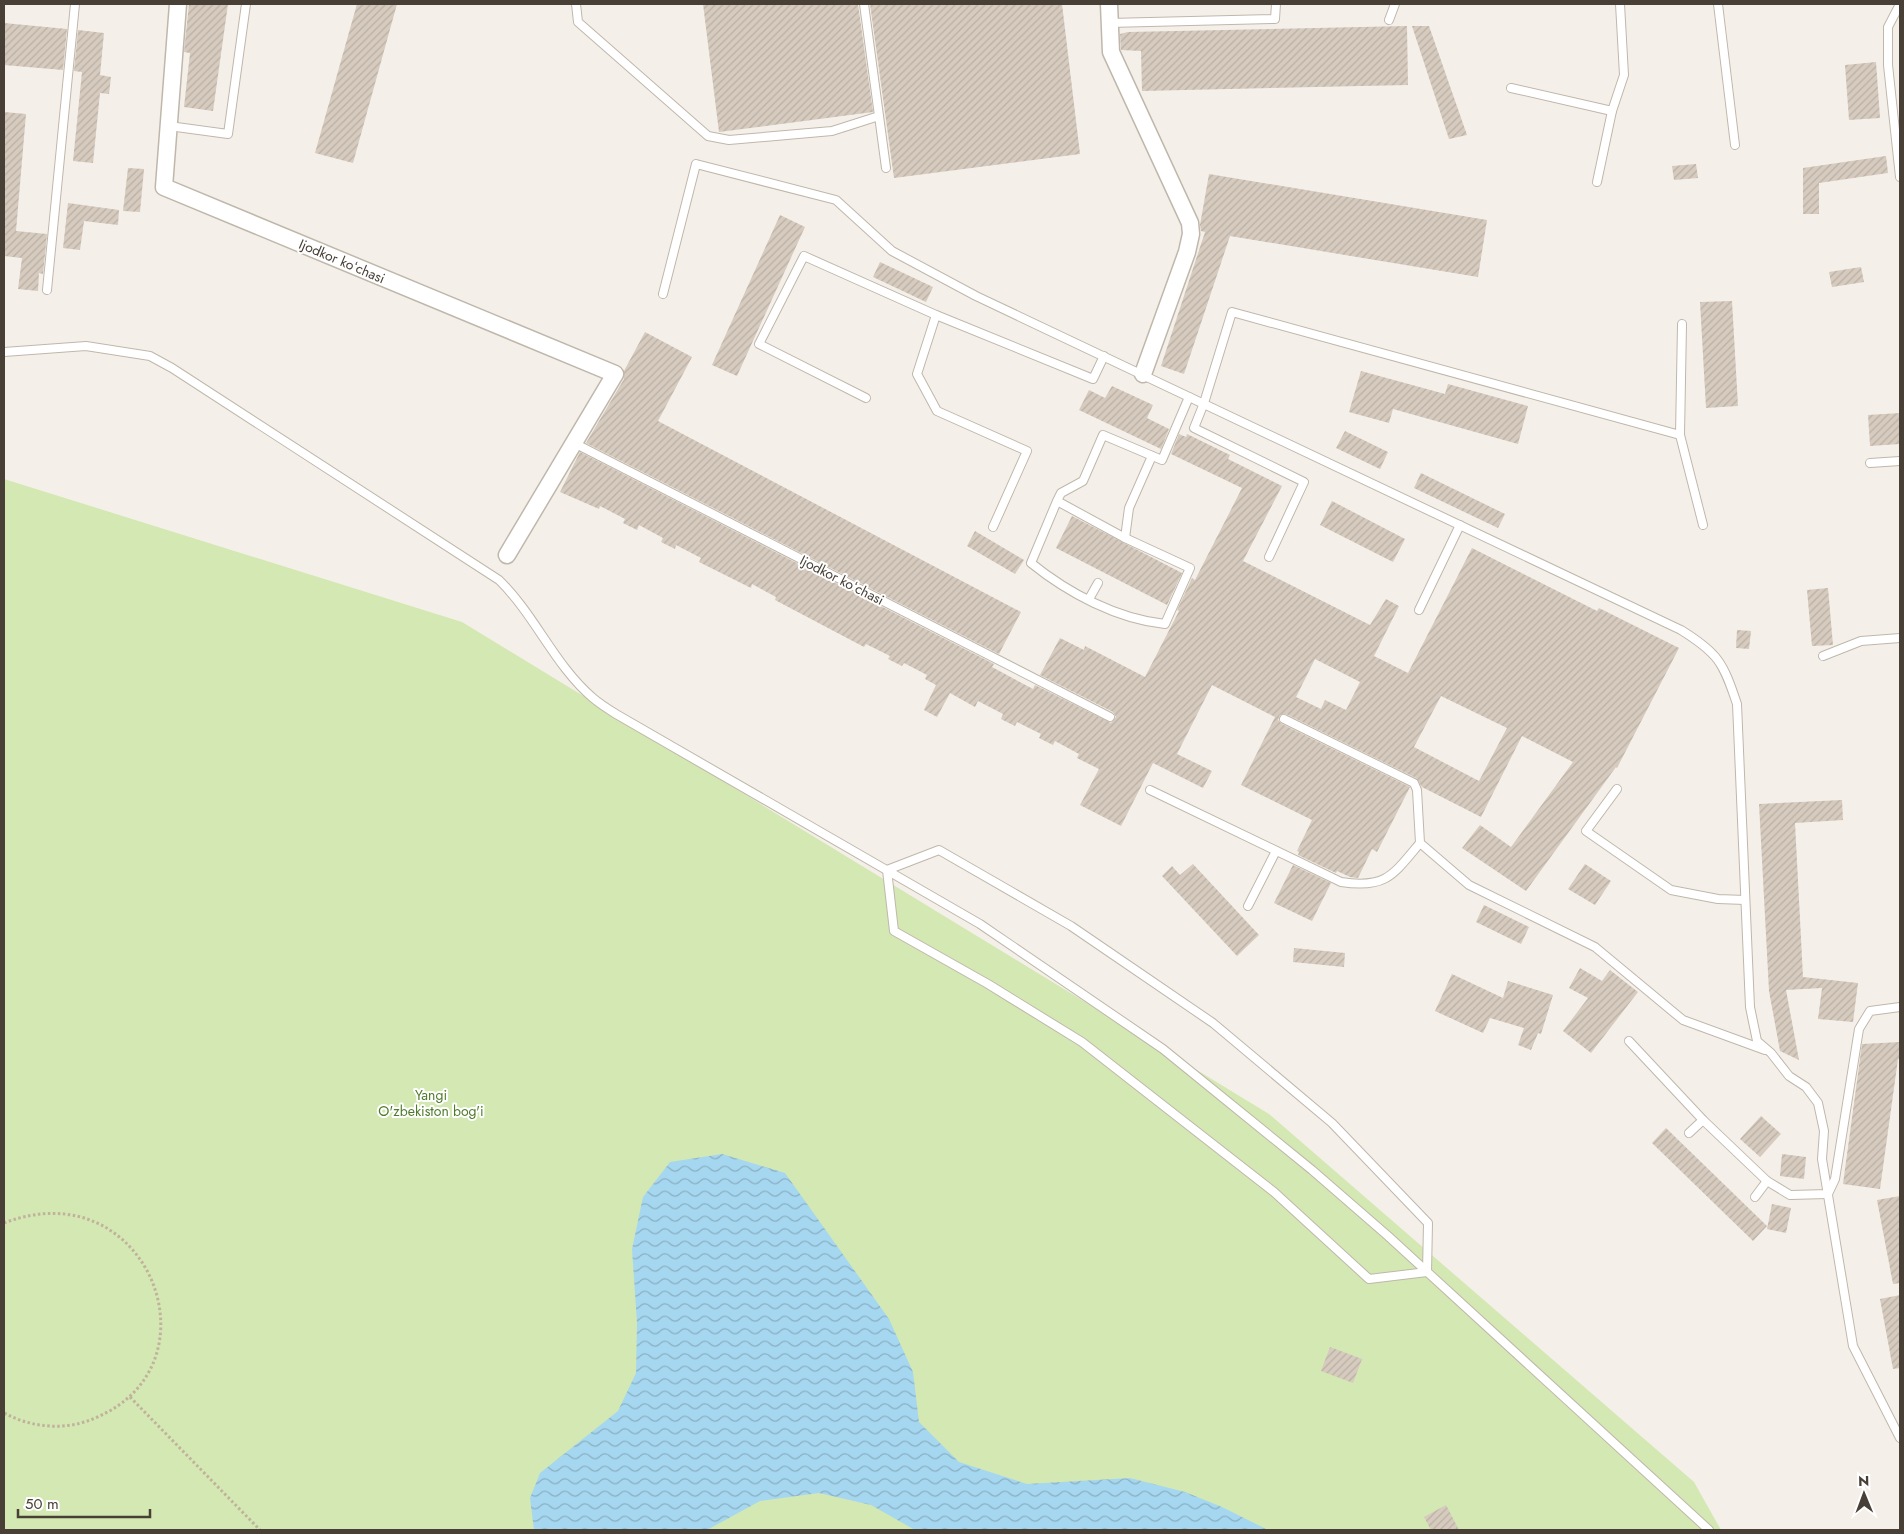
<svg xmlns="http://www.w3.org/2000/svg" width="1904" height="1534" font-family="Jost,sans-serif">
<defs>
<pattern id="water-waves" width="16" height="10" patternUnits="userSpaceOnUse" patternTransform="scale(1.25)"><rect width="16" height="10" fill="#a6d7f0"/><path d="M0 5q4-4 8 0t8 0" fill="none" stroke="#89b0c3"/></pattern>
<pattern id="building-hatch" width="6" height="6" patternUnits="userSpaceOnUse" patternTransform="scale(1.25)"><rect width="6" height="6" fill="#d6cbbe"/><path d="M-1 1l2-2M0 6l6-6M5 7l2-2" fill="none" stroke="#b9afa4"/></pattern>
</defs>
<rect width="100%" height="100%" fill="#f4f0e9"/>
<path fill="#d3e8b2" d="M4,479L462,622L1269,1114L1694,1482L1721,1530H4Z"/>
<path fill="url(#water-waves)" d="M722,1154L785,1173L889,1319L913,1372L919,1422L959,1462L1027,1484L1130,1478L1185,1492L1222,1507L1268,1530H915L871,1505L819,1493L760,1501L707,1530H534L530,1498L540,1473L618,1411L636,1373L637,1323L632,1249L643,1197L670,1162Z"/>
<g fill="url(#building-hatch)" fill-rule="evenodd">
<path d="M189,4H228L213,111L184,107L190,53L184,52Z"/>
<path d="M357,4H397L353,163L315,153Z"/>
<path d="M703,4H858L873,112L719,132Z"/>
<path d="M870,4H1062L1080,154L894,178Z"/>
<path d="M4,23L67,29L63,70L4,65Z"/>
<path d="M1407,26L1408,85L1142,91L1141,51L1121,50L1120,34L1128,32Z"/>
<path d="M1412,26H1429L1467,135L1449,139Z"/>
<path d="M78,30L104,33L100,75L111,77L109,94L100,93L93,163L73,161L82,72L74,71Z"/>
<path d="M1876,62L1880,118L1849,120L1845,65Z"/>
<path d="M4,112L26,114L16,231L47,234L43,274L39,273L38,291L18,289L22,258L4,256Z"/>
<path d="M1886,156L1888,173L1819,183V214H1803V168Z"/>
<path d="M1696,164L1698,178L1674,180L1672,166Z"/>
<path d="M128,168L144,169L140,212L123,211Z"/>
<path d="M1209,174L1487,220L1478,277L1230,236L1184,374L1161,366L1205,232L1201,231L1200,225Z"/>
<path d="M68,203L119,210L118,225L84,221L80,250L63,248Z"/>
<path d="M780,215L805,227L737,376L712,365Z"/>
<path d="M880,262L933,287L926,302L873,277Z"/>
<path d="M1861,267L1864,282L1832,287L1829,272Z"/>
<path d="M1732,301L1738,406L1706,408L1700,302Z"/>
<path d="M645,332L692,357L658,421L1021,612L999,654L586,443L624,379V371Z"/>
<path d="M1361,371L1445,394L1448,384L1528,406L1518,444L1393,409L1389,423L1349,412Z"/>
<path d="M1112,386L1153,405L1147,418L1169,429L1161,449L1079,410L1089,390L1105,398Z"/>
<path d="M1900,413V444L1870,446L1868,415Z"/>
<path d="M1345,431L1388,452L1380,469L1336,448Z"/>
<path d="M1179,434L1186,437L1187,434L1230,455L1228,459L1282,486L1243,561L1370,625L1386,599L1399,606L1374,656L1408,673L1472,548L1597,611L1599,608L1679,648L1617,768L1616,767L1526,891L1462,848L1480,825L1511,847L1573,762L1522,736L1481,817L1422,787L1416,778L1286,714L1280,715L1278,720L1282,724L1410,787L1377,852L1372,849L1358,878L1350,877L1337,871L1336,873L1298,855L1299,852L1297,851L1312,820L1241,785L1275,717L1212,685L1177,754L1212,771L1203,788L1153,763L1121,826L1080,805L1099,769L1077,758L1079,754L1055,741L1053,745L1039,738L1041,734L1017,722L1015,726L1001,719L1003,714L978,701L975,707L950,693L937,717L924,710L936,685L925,679L927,675L904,663L902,666L888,659L890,656L866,644L864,647L775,600L776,597L752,584L751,588L699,562L701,558L676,545L675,549L661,542L663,538L639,525L637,530L623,523L625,519L600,506L599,509L560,492L580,452L994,664L992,667L1033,689L1035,685L1111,723L1116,717L1113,712L1040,675L1060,638L1084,650L1085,646L1145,677L1179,611L1177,610L1192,578L1195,580L1242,488L1171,454ZM1315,659L1360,682L1346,710L1325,700L1321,709L1296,697ZM1441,696L1507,728L1479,781L1414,747Z"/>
<path d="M1421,473L1505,514L1498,528L1414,488Z"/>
<path d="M1332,501L1405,539L1393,562L1320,525Z"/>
<path d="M1072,516L1182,573L1167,605L1056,548Z"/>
<path d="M975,531L1024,560L1015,574L967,546Z"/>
<path d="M1828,588L1833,645L1812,646L1807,590Z"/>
<path d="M1737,630L1751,631L1749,649L1736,648Z"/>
<path d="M1842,800L1843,820L1795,823L1803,977L1858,983L1853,1022L1818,1019L1822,988L1786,990L1799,1060L1780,1051L1769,991L1759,804Z"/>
<path d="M1193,864L1259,935L1237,956L1162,876L1172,866L1180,875Z"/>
<path d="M1585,864L1611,881L1595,905L1568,889Z"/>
<path d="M1293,865L1331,883L1312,921L1274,903Z"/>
<path d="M1484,905L1529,927L1521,944L1476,922Z"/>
<path d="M1294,948L1345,953L1344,967L1293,962Z"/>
<path d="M1580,968L1602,981L1610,970L1638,992L1591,1053L1563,1031L1588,998L1569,988Z"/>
<path d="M1452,974L1503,998L1508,981L1553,995L1541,1034L1538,1033L1531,1050L1518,1045L1524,1028L1490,1018L1483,1033L1435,1011Z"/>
<path d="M1900,1042V1059H1898L1880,1189L1843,1184L1862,1044Z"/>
<path d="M1761,1116L1781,1134L1760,1157L1740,1139Z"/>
<path d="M1666,1128L1767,1226L1753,1241L1652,1143Z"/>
<path d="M1782,1154L1806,1157L1804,1179L1780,1176Z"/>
<path d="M1900,1196V1283L1893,1284L1877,1200Z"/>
<path d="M1772,1204L1791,1208L1786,1233L1767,1229Z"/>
<path d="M1900,1295V1368L1893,1369L1880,1299Z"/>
<path d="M1330,1347L1362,1359L1353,1383L1321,1371Z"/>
<path d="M1446,1505L1459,1530H1431L1424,1517Z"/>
</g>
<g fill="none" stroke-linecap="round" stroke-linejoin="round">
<g stroke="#c0b7ab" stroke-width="10">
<g id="lane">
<path d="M576,4L578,22L708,136L729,140L832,131L879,116"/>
<path d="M864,4L886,168"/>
<path d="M1718,4L1735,145"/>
<path d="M1900,4L1888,27V65L1900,177"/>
<path d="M1389,20L1395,4"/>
<path d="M1109,23L1275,19L1276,4"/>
<path d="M1511,88L1612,111L1624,75L1620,4"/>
<path d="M169,126L228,134L246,4"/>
<path d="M1597,182L1612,111"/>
<path d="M47,290L75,4"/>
<path d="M663,294L696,164L836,200L892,251L976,296L1681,630C1718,653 1723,662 1737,704L1750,1007L1757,1041L1771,1053L1789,1076L1806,1087L1818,1103L1824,1131L1822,1159L1853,1346L1900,1438"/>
<path d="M936,315L917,374L937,411L1027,451L993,527"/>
<path d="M4,352L86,346L150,356L172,368L499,580C535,615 555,666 593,698C600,704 608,709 616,714L980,924L1163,1049L1312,1170L1388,1236L1709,1530"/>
<path d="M866,398L759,344L804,256L936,315L1093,379L1104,356"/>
<path d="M1680,435L1703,525"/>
<path d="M574,443L1110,717"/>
<path d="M1870,463L1900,461"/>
<path d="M1057,501L1125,538L1190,568L1165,624C1117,619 1068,593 1031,563L1057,501L1061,493L1083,481L1103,435L1162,460L1189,397"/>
<path d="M1125,538L1129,508L1152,456"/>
<path d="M1269,557L1304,482L1194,428L1204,403L1232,312L1680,435L1682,324"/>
<path d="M1089,599L1098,583"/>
<path d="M1419,610L1460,525"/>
<path d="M1823,656L1861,641L1900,638"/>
<path d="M1284,719L1414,783L1417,790L1420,843L1469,885L1595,947L1683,1020L1765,1050"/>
<path d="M1617,789L1586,831L1671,890L1718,899L1745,900"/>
<path d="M1150,790L1341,882C1386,889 1393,875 1420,843"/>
<path d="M939,850L1071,926L1213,1023L1332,1123L1428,1223L1427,1272L1369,1279L1274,1192L1082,1042L988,984L894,931L887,870Z"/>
<path d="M1248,906L1276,851"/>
<path d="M1629,1041L1703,1120L1767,1181L1790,1195L1828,1194L1835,1179L1859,1029L1870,1011L1900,1007"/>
<path d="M1689,1133L1703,1120"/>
<path d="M1755,1197L1767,1181"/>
</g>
</g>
<g stroke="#c0b7ab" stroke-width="19">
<g id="street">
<path d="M178,4L164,187L615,374L507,555"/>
<path d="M1109,4L1111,52L1190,223L1191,234L1187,252L1143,374"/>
</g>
</g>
<g stroke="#c1b29c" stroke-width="3" stroke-dasharray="2.5 2.5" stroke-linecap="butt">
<path d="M4,1223C147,1168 224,1365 95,1418C66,1431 32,1428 4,1413"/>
<path d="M130,1397L260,1530"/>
</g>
<use href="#lane" stroke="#fff" stroke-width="8"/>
<use href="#street" stroke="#fff" stroke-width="16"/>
</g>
<g text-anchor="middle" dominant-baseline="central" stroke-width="4" stroke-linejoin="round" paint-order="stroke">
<g font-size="14" fill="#484037" stroke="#fff">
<text transform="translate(342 261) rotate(23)">Ijodkor koʻchasi</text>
<text transform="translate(842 580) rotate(27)">Ijodkor koʻchasi</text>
</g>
<g font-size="14" fill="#4e7a2a" stroke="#fff">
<text x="431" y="1095">Yangi<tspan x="431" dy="16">O'zbekiston bog'i</tspan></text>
</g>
</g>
<rect width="1904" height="1534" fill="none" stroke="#484037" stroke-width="10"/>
<g transform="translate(1864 1494) rotate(359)" stroke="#ffffff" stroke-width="4" paint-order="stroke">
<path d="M0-4L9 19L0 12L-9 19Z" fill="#484037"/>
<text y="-8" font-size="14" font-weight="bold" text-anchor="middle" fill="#484037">N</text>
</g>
<path d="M18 1509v8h132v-8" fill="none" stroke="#484037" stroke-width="2.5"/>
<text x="25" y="1509" font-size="15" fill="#484037" stroke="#ffffff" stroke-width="4" paint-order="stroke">50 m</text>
</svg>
